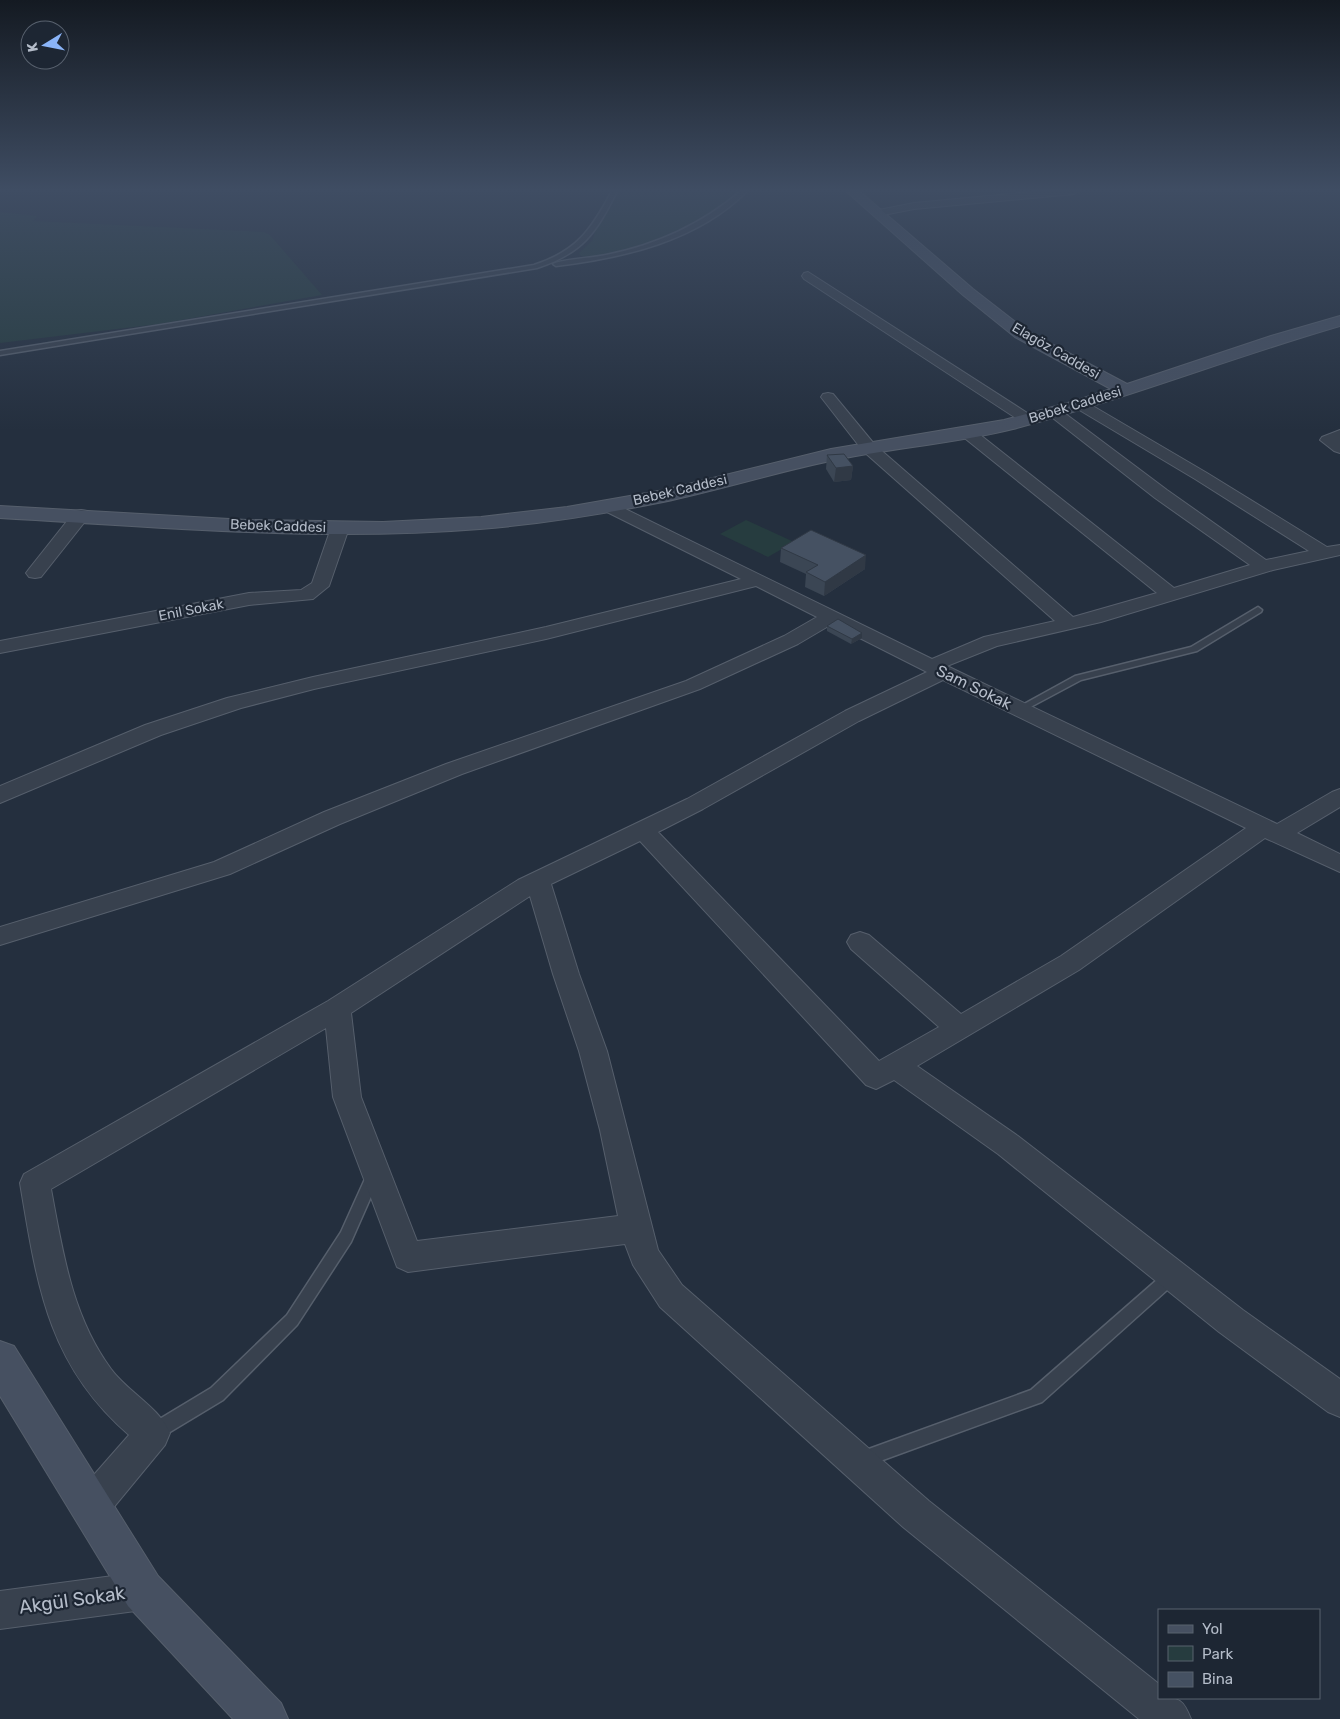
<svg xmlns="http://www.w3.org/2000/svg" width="1340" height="1719" font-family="Rubik,sans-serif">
<rect width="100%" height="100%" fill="#242f3e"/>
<g fill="#263c3f">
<path d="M609,191H741C719,215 613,265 581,256L579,253L592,241Z"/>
<path d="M0,212L37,216L33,221L264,232L270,235L322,295L159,324L0,343Z"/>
<path d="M746,520L794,542L768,557L720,534Z"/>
</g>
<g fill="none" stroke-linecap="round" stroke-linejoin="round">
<g stroke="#565f6c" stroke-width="3">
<g id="lane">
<path d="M612,191H617C596,233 583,253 537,268L0,355V351L534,265C577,251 591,230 612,191Z"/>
<path d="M741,191H747C698,241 623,258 556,266L553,264C563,259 593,258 606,255C657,245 702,224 741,191Z"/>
<path d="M1258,607L1262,610L1261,612L1197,651L1081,680L1023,711H1017L1015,709L1075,676L1191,647Z"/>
<path d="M374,1168L379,1170L381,1174L351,1242L297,1325L223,1400L160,1438L154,1440L148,1438L146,1432L148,1426L211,1388L287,1315L341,1232L369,1170Z"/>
<path d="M1171,1270L1176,1272L1179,1277L1176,1282L1042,1402L861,1468L855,1466L853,1460L855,1454L1031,1390L1166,1272Z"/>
</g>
</g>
<g stroke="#565f6c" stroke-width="2">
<g id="street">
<path d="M1041,191H1079L1074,194L914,209L878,216L872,213L874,211L914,203Z"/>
<path d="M808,272L1032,416L1035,419L1032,422H1022L804,279L802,276L804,273Z"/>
<path d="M828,393L833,394L875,445L1073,617L1157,593L962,436L960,433L962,430H974L1174,588L1250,565L1155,498L1049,415L1046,412L1049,409H1059L1167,490L1266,560L1309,551L1195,479L1076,408L1073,405L1076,402H1086L1207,473L1327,547L1340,545V555L1273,570L1101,622L997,646L947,666L1277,824L1332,792L1340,789V807L1297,833L1340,854V872L1265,838L1079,970L917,1066L1018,1136L1243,1310L1340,1379V1417L1328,1412L1219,1332L998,1154L894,1080L876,1089L866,1085L640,841L551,884L579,974L607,1051L658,1250L682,1285L929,1501L1159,1684V1698C1180,1698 1183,1699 1191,1719H1139L903,1527L660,1307L633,1265L625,1244L408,1272L397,1267L333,1097L326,1028L51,1189C63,1253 72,1316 111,1369C128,1392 160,1408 170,1433L165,1445L104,1519L91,1524L78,1519L73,1506L78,1493L129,1435C47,1364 37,1284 20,1183L24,1174L328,1001L518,880L687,799L845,711L927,672L832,624L798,644L700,689L462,774L340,824L230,874L0,945V927L214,862L324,812L446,764L686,681L784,636L817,617L756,586L546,639L314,689L241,708L161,735L0,803V786L145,725L227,698L313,677L546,627L741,579L603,510L601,506L603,502L609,501L932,659L984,637L1055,621L863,451L821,397L823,394ZM943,680L1246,828L1061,956L961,1014L869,935L860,932L851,935L847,942L851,949L939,1027L879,1061L658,832L703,809L859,721ZM530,896L553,974L579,1051L600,1130L618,1216L417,1241L361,1097L351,1013Z"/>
<path d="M1340,430V453L1334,451L1320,440L1322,437Z"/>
<path d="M81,510L87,511L90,515L87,519L41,577L35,578L29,577L26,573L29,569L75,511Z"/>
<path d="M340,523L346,524L349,528L329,586L313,599L249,605L0,653V641L249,593L301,590L312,583L331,528L334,524Z"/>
<path d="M143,1572L156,1578L162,1591L156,1604L143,1610L0,1629V1591Z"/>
</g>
</g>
<g stroke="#565f6c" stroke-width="2">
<g id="secondary">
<path d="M846,191H859L973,289L1027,331L1127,384L1271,336L1340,316V326C1230,358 1123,400 1013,429C953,444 890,448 830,461C774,473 719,490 663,502C603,514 541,524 480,529C320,542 160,527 0,518V506L247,520L383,522L481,517L567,507L664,490L831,449L1004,420L1075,401L1111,389L1015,337L963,295Z"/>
<path d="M0,1341L14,1346L158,1576L281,1703L288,1719H233L128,1606L0,1396Z"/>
</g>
</g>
<use href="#lane" fill="#38414e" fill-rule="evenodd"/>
<use href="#street" fill="#38414e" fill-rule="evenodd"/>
<use href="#secondary" fill="#465061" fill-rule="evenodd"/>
</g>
<g fill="#3b4654">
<path d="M827,455L853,466L851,480L834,482L826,469Z"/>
<path d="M781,548L865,569L824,596L805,587L806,574L780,562Z"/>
<path d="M827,626L862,633V638L851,644L827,631Z"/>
</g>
<g fill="#303945">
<path d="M853,466L851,480L834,482L836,468Z"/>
<path d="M866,555L865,569L824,596L825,582Z"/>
<path d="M862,633V638L851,644L852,639Z"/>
</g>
<g fill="#455162" stroke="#303945">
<path d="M844,454L853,466L836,468L827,455Z"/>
<path d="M811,530L866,555L825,582L806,572L818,565L781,548Z"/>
<path d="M838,619L862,633L852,639L827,626Z"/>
</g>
<linearGradient id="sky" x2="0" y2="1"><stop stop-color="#141a22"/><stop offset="0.44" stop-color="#3f4d63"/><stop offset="1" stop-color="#3f4d63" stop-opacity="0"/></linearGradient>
<rect width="1340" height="431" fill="url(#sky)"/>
<g text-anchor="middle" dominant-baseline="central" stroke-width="4.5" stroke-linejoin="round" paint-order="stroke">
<g font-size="14" fill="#b4bcc9" stroke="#1d2633">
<text transform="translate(1056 351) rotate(30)">Elagöz Caddesi</text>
<text transform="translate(1075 405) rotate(-17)">Bebek Caddesi</text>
<text transform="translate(680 490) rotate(-13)">Bebek Caddesi</text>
<text transform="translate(278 526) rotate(2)">Bebek Caddesi</text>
<text transform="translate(191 610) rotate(-11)">Enil Sokak</text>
</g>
<g font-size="16" fill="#b4bcc9" stroke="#1d2633">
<text transform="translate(974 687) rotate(26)">Sam Sokak</text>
</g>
<g font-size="19" fill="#b4bcc9" stroke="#1d2633">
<text transform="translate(72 1600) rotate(-8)">Akgül Sokak</text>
</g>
</g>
<rect x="1158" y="1609" width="162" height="90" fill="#1d2633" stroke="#59626f"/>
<rect x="1168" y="1625" width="25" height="8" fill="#465061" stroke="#59626f"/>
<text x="1202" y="1634" font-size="15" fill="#b4bcc9">Yol</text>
<rect x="1168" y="1646" width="25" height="15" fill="#263c3f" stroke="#59626f"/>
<text x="1202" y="1659" font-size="15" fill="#b4bcc9">Park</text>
<rect x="1168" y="1672" width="25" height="15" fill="#455162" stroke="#59626f"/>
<text x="1202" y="1684" font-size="15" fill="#b4bcc9">Bina</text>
<g transform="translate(45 45) rotate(260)"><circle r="24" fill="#1d2633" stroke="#59626f"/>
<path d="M0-4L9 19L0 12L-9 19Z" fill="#8ab4f8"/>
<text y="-8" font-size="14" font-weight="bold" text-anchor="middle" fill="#b4bcc9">K</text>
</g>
</svg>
